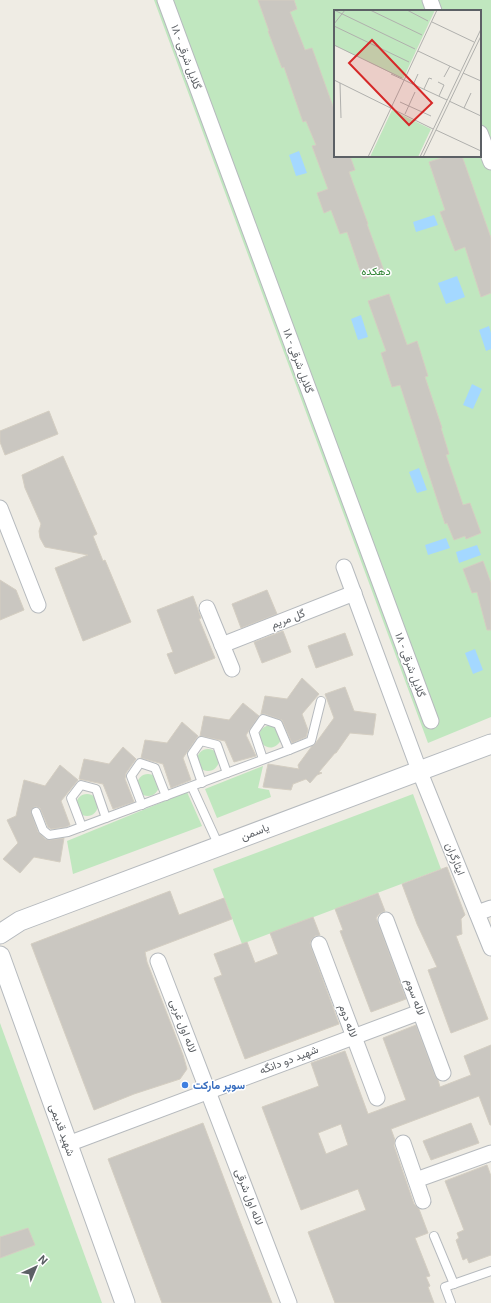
<svg xmlns="http://www.w3.org/2000/svg" width="491" height="1303" font-family="Roboto,Vazirmatn,sans-serif">
<rect width="100%" height="100%" fill="#efece4"/>
<g fill="#c0e7bf" fill-rule="evenodd">
<path d="M154,0H491V717L428,743ZM335,11H480V156H335Z"/>
<path d="M269,725L276,726L281,740C269,761 246,732 269,725Z"/>
<circle cx="208" cy="760" r="11"/>
<path d="M263,766L258,788L269,790L271,797L217,818L205,789Z"/>
<circle cx="148" cy="785" r="11"/>
<path d="M187,792L202,826L73,874L67,841Z"/>
<circle cx="87" cy="805" r="11"/>
<path d="M413,794L441,869L242,944L213,869Z"/>
<path d="M0,1023L102,1303H0Z"/>
</g>
<g fill="#a4d8ff">
<path d="M299,151L307,173L296,176L289,155Z"/>
<path d="M434,215L438,225L416,232L413,222Z"/>
<path d="M457,276L465,297L446,304L438,283Z"/>
<path d="M361,315L368,337L358,340L351,319Z"/>
<path d="M489,326L491,333V349L486,351L479,330Z"/>
<path d="M472,384L482,389L473,409L463,405Z"/>
<path d="M419,468L427,490L417,493L409,472Z"/>
<path d="M446,538L450,548L428,555L425,545Z"/>
<path d="M477,545L481,555L459,563L456,552Z"/>
<path d="M475,649L483,670L473,674L465,653Z"/>
</g>
<g fill="#cac7c1" stroke="#d4cec2" fill-rule="evenodd">
<path d="M258,0H294L297,9L290,12L305,50L312,48L335,112V156H350L355,170L349,172L368,224H367L384,271L363,279L347,232L340,234L331,210L324,213L317,193L328,189L312,146L316,145L306,121L303,122L284,67L282,68L268,31H269Z"/>
<path d="M448,156H462L491,238V293L481,297L465,247L455,251L440,212L445,210L429,162Z"/>
<path d="M389,294L407,345L417,341L428,376L425,377L442,428H441L449,454L446,455L463,505L470,503L481,533L466,539L465,536L454,540L447,523L445,524L400,385L392,387L381,353L386,351L368,301Z"/>
<path d="M49,411L58,434L5,455L0,442V431Z"/>
<path d="M63,456L97,534L93,536L103,561L105,560L131,622L83,641L55,568L88,555L45,547L40,538L39,531L41,524L25,488L22,475Z"/>
<path d="M483,561L491,583V630H487L477,592L472,593L463,569Z"/>
<path d="M0,580L16,590L24,610L0,620Z"/>
<path d="M267,590L277,614L241,628L232,604Z"/>
<path d="M193,596L201,618L199,619L215,658L175,674L167,654L173,652L157,610Z"/>
<path d="M283,631L291,652L262,663L254,642Z"/>
<path d="M345,633L353,655L316,668L308,646Z"/>
<path d="M302,678L319,694L302,714L308,730L306,737L292,743L282,720L265,714H261L265,696L287,699Z"/>
<path d="M345,687L354,711L376,714L373,735L350,733L336,753H335L319,772L322,773L317,775L310,783L306,779L293,784L291,790L263,787L268,764L299,769L298,765L312,746L315,744L334,718L325,694Z"/>
<path d="M243,703L259,716L246,735L256,756L234,762L225,741L200,736L204,716L229,720Z"/>
<path d="M182,722L198,736L183,758L191,780L171,788L163,764L141,758L145,740L167,743Z"/>
<path d="M123,747L136,759L126,773L125,779L134,802L113,809L103,784L79,779L84,759L109,764Z"/>
<path d="M60,765L78,780L61,801L70,825L66,827L51,829L48,827L40,808L37,807H34L31,812L38,832L45,839L50,840L64,838L60,862L34,857L20,873L3,859L18,843L7,820L16,816L24,780L45,786Z"/>
<path d="M447,867L465,915L461,919L462,934L456,936L488,1019L451,1033L428,970L437,967L417,924L402,884Z"/>
<path d="M170,891L179,915L224,898L232,919L145,952L147,962L183,1055L187,1069L180,1079L134,1094L94,1110L31,944Z"/>
<path d="M378,893L385,911L379,914L376,918L378,923L406,999L371,1012L340,931L343,930L335,909Z"/>
<path d="M313,917L320,935L315,936L312,939L310,943L311,947L339,1024L245,1059L214,978L222,975L214,954L247,942L255,963L278,954L270,933Z"/>
<path d="M416,1025L435,1076L438,1080L440,1087L471,1075L464,1056L491,1045V1125H490L479,1096L391,1129L395,1140L394,1146L414,1204L419,1209L428,1233L415,1238L430,1276L426,1277L430,1286L428,1287L434,1303H335L308,1232L366,1210L358,1189L301,1210L262,1107L319,1086L311,1063L345,1051L368,1114L406,1100L383,1038ZM341,1124L348,1145L326,1154L318,1133Z"/>
<path d="M203,1123L240,1221L272,1303H162L108,1159Z"/>
<path d="M471,1123L479,1143L431,1160L423,1141Z"/>
<path d="M487,1165L491,1176V1255L469,1263L467,1258L463,1260L456,1240L459,1238L457,1233L464,1230L445,1181Z"/>
<path d="M28,1228L35,1245L0,1258V1237Z"/>
</g>
<g fill="none" stroke-linecap="round" stroke-linejoin="round">
<g stroke="#b6babe" stroke-width="10">
<g id="service">
<path d="M263,759L254,732L263,719L278,724L289,750"/>
<path d="M202,783L192,754L201,741L217,745L227,773"/>
<path d="M192,787L219,846"/>
<path d="M142,805L131,776L140,763L155,768L166,796"/>
<path d="M36,812L43,830L49,835L68,832L289,750L311,741L321,701"/>
<path d="M82,827L71,798L81,785L96,789L106,818"/>
<path d="M434,1236L454,1284"/>
<path d="M451,1303L445,1287L491,1271"/>
</g>
</g>
<g stroke="#b6babe" stroke-width="17">
<g id="minor">
<path d="M165,0L431,721"/>
<path d="M430,0L434,11"/>
<path d="M480,133L491,162"/>
<path d="M0,508L38,605"/>
<path d="M344,567L419,770L491,948"/>
<path d="M207,608L232,669"/>
<path d="M222,645L354,593"/>
<path d="M477,913L491,908"/>
<path d="M386,920L443,1073"/>
<path d="M319,944L377,1098"/>
<path d="M158,961L289,1303"/>
<path d="M403,1143L423,1201"/>
<path d="M68,1144L420,1012"/>
<path d="M416,1180L491,1153"/>
</g>
</g>
<g stroke="#b6babe" stroke-width="21">
<g id="tertiary">
<path d="M0,934L20,921L491,744"/>
<path d="M0,956L125,1303"/>
</g>
</g>
<use href="#service" stroke="#fff" stroke-width="8"/>
<use href="#minor" stroke="#fff" stroke-width="15"/>
<use href="#tertiary" stroke="#fff" stroke-width="19"/>
</g>
<circle fill="#3f7fe0" stroke="#fff" stroke-width="1.5" cx="185" cy="1085" r="4"/>
<g text-anchor="middle" dominant-baseline="central" stroke-width="3" stroke-linejoin="round" paint-order="stroke">
<g font-size="11" fill="#5c6065" stroke="#fff">
<text transform="translate(186 57) rotate(70)">گلایل شرقی - ۱۸</text>
<text transform="translate(298 361) rotate(70)">گلایل شرقی - ۱۸</text>
<text transform="translate(288 619) rotate(-21)">گل مریم</text>
<text transform="translate(410 665) rotate(70)">گلایل شرقی - ۱۸</text>
<text transform="translate(255 832) rotate(-21)">یاسمن</text>
<text transform="translate(455 859) rotate(68)">ایثارگران</text>
<text transform="translate(415 997) rotate(70)">لاله سوم</text>
<text transform="translate(348 1021) rotate(70)">لاله دوم</text>
<text transform="translate(183 1026) rotate(69)">لاله اول غربی</text>
<text transform="translate(289 1060) rotate(-21)">شهید دو دانگه</text>
<text transform="translate(62 1130) rotate(70)">شهید قدیمی</text>
<text transform="translate(249 1197) rotate(69)">لاله اول شرقی</text>
</g>
<g font-size="11" fill="#328636" stroke="#fff">
<text x="376" y="271">دهکده</text>
</g>
<g font-size="11" font-weight="bold" fill="#366cbe" stroke="#fff" text-anchor="start">
<text x="193" y="1085">سوپر مارکت</text>
</g>
</g>
<g transform="translate(334 10)">
<rect width="147" height="147" fill="#efece4"/>
<path d="M0,0H101L69,69L0,35ZM58,100L97,119L84,147H36Z" fill="#c0e7bf"/>
<path fill="none" stroke="#b0b0ad" stroke-width="1" d="M0,0L81,39M36,0L88,25M73,0L94,11M98,12L140,32M0,14L11,0M0,16L75,52M0,35L68,68M84,41L126,61M129,63L147,71M57,64L113,90M110,67L116,56M0,70L99,119M104,72L110,75L105,86M6,73L7,108M79,75L84,64M90,79L95,68L98,69M115,91L147,106M66,92L97,106M130,98L137,83M71,104L81,82M102,120L147,141M34,147L103,0M86,147L147,19M89,147L147,26"/>
<path fill="#d62828" fill-opacity="0.15" stroke="#d62828" stroke-width="2" d="M38,30L98,93L75,115L15,53Z"/>
<rect width="147" height="147" fill="none" stroke="#5c6065" stroke-width="2"/>
</g>
<g transform="translate(36 1267) rotate(44)" stroke="#ffffff" stroke-width="3" paint-order="stroke">
<path d="M0-3L7 15L0 10L-7 15Z" fill="#5c6065"/>
<text y="-6" font-size="11" font-weight="bold" text-anchor="middle" fill="#5c6065">N</text>
</g>
</svg>
